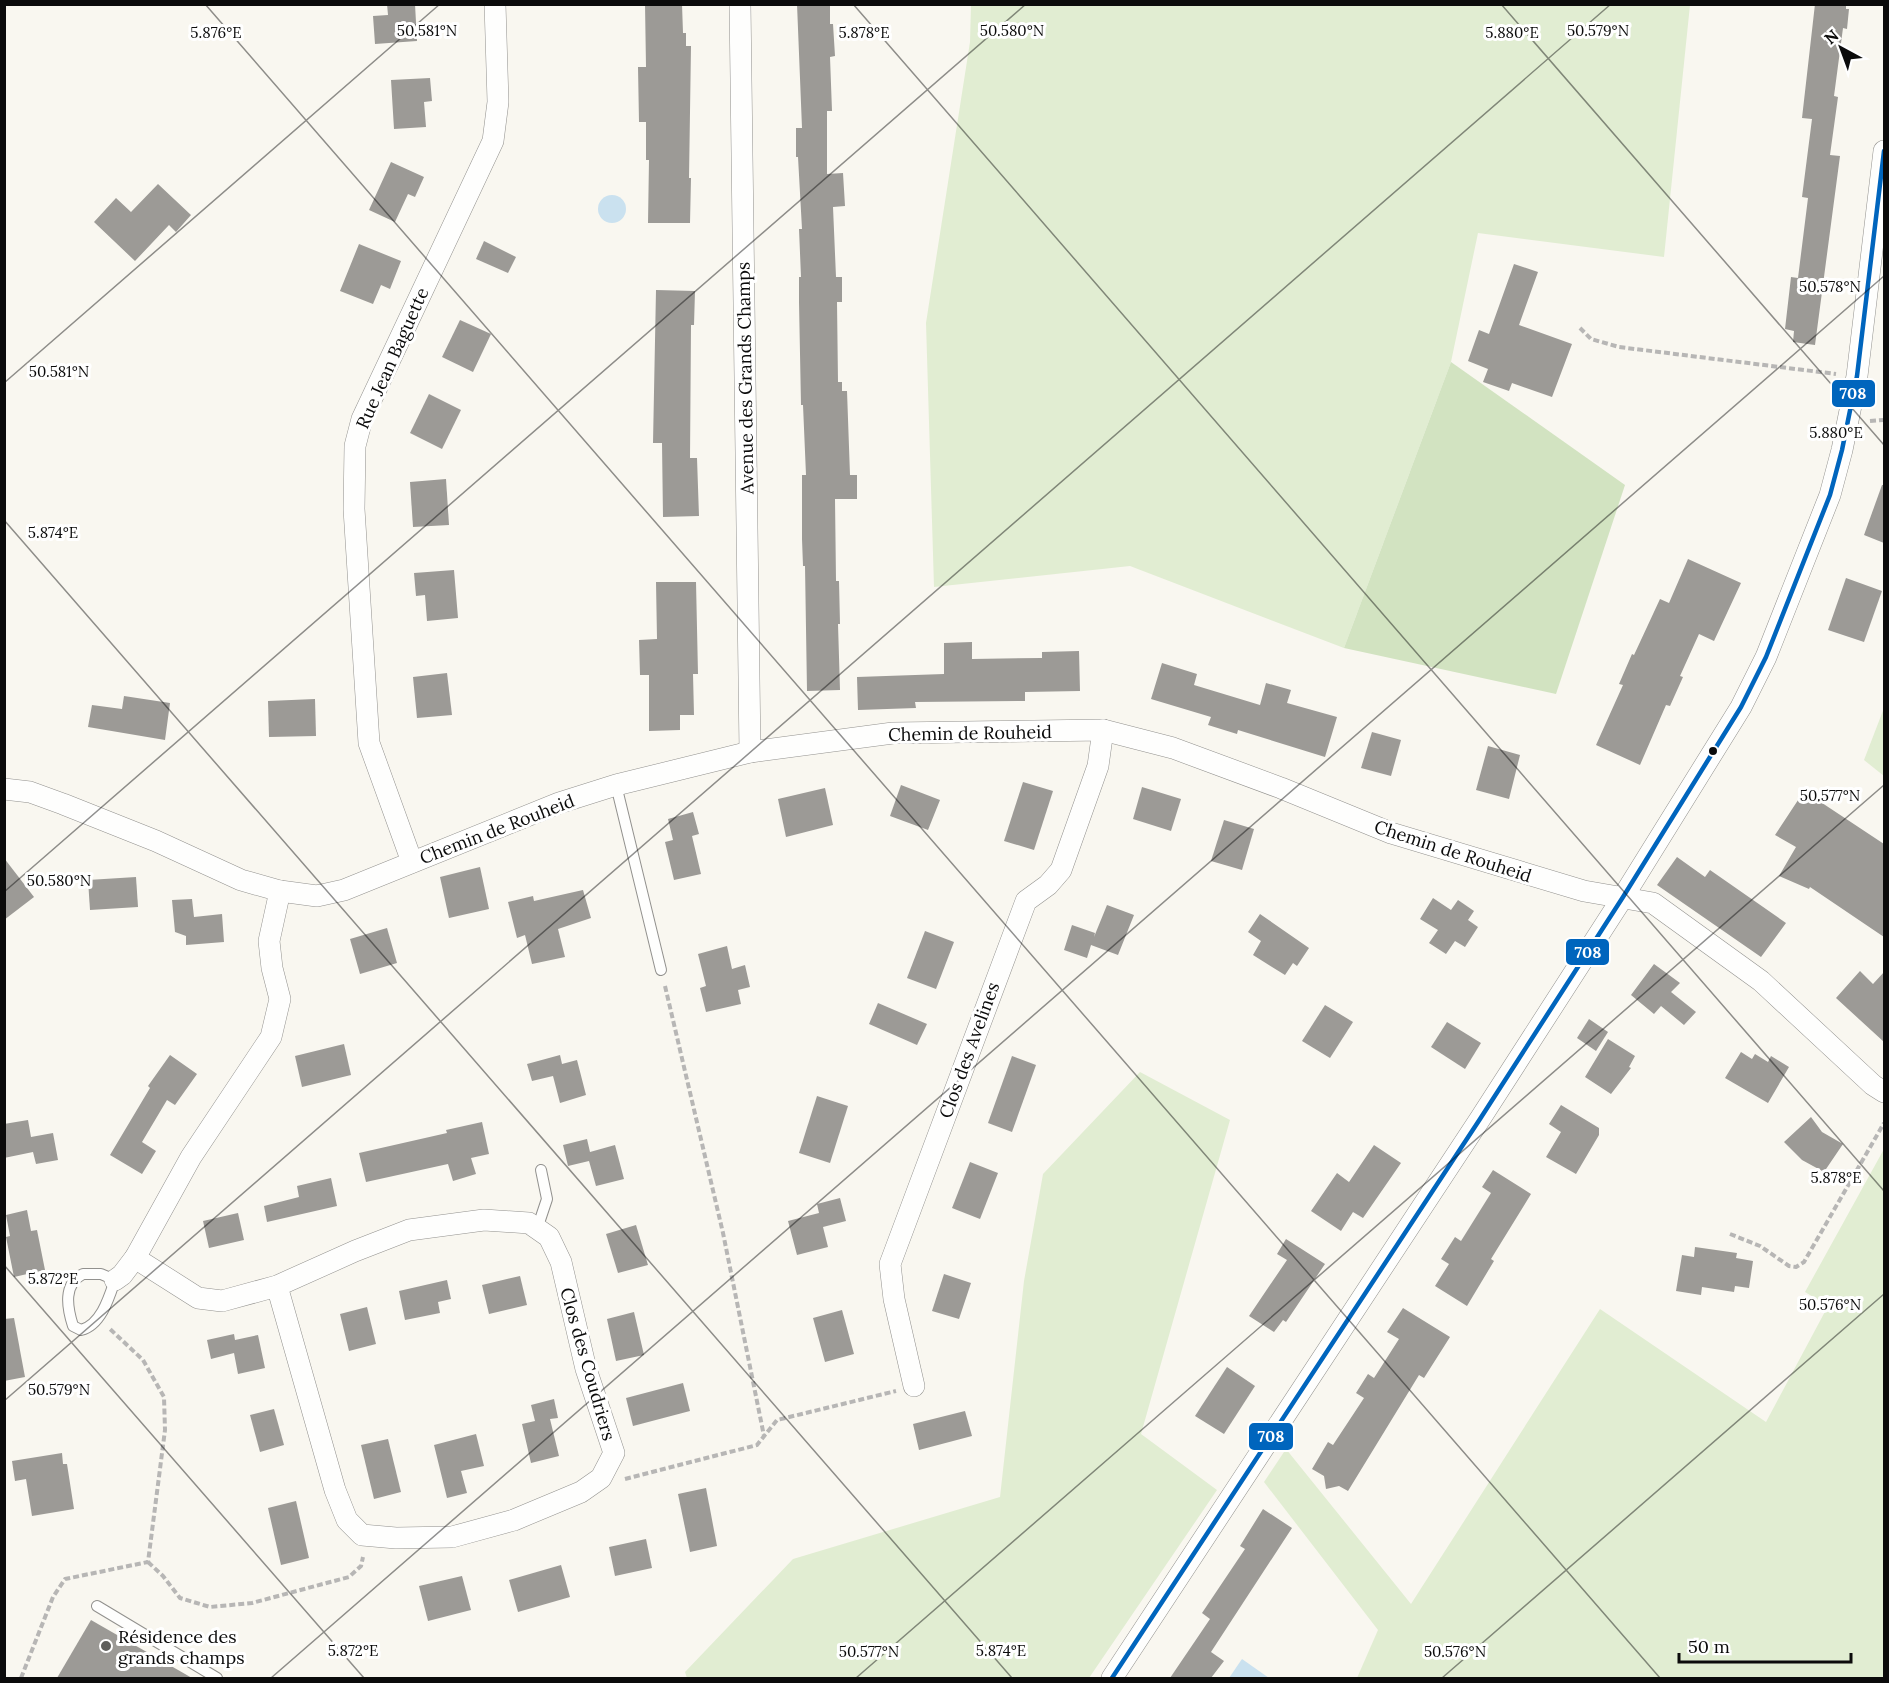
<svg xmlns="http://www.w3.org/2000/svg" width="1889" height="1683" font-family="Lora,serif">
<rect width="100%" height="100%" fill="#f9f7f0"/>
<g fill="#e1edd2">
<path d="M971,5H1690L1664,257L1478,233L1451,362L1344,648L1130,566L934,587L926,323L970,42Z"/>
<path d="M1884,708V776L1864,760Z"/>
<path d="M1140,1072L1230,1120L1141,1434L1217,1490L1089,1678H687L685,1672L793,1559L1000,1497L1024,1281L1043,1174Z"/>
<path d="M1884,1149V1678H1357L1378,1630L1264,1482L1286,1449L1411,1604L1600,1309L1766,1422L1828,1306L1805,1292Z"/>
</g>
<path fill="#d2e3c1" d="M1451,362L1625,485L1556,694L1344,648Z"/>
<g fill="#cae1ef">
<circle cx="612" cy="209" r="14"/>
<path d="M1242,1659L1269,1678H1229Z"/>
</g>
<g fill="#9c9a96">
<path d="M387,4H415L417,41L375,44L373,16L388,15Z"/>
<path d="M645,4H682L683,33H686V46H691L689,178H691L690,223H648L649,160H646V122H639L638,67H646Z"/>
<path d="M797,4H830V24H833L835,56L830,57L832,111H827V174L843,173L845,206L833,207L836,277H842V302H837L838,382H842V391H847L850,475H857V499H835L836,581H839L840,624H838L840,690L807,691L805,566H803L802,539V475H806L803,405H801L799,302V277H801L799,229H802L798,157H796V128H802Z"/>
<path d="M1815,4H1846V9H1849L1847,29L1843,28L1834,96L1838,97L1830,155L1840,156L1815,345L1793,342L1794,331L1785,329L1791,277L1798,278L1808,198L1802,197L1812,119L1802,118Z"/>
<path d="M430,78L432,101L424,102L426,127L394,129L391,80Z"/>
<path d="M391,162L424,177L415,197L408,194L395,222L369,210Z"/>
<path d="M158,184L191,215L176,232L169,225L135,261L94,222L116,198L131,212Z"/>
<path d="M484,241L516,257L508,273L476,259Z"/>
<path d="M359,244L401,261L390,289L381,285L373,304L340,291Z"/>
<path d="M1514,264L1538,272L1519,325L1572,344L1552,397L1512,383L1509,391L1483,382L1488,369L1468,361L1479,330L1489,334Z"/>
<path d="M656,290L695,291L694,325H691L690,458H697L699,516L663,517L662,443H653Z"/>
<path d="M460,320L491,334L473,372L442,357Z"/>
<path d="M429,394L461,410L442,449L410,433Z"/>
<path d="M446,479L449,525L413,527L410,482Z"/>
<path d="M1882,485H1884V543L1864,535Z"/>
<path d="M1688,559L1741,583L1714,641L1699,634L1680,676L1683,677L1670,706L1666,705L1640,765L1596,745L1623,685L1619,684L1632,654L1634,655L1660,599L1669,603Z"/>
<path d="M454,570L458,618L427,621L425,595L416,596L414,573Z"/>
<path d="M1846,578L1882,591L1864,642L1828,630Z"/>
<path d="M656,582H696L698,674H693L694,715H680V730L649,731V675H640L639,640L657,639Z"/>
<path d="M972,642V659L1042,658V652L1079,651L1080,691L1025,692V701L915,702L916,708L858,710L857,677L944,674V643Z"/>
<path d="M1162,663L1197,674L1194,685L1260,705L1266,683L1291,690L1287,703L1337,717L1325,757L1238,730L1237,734L1208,725L1211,717L1151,699Z"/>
<path d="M447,673L452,715L417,718L413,677Z"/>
<path d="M124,696L170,703L165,740L88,727L92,705L122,709Z"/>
<path d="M315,699L316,736L269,737L268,701Z"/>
<path d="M1372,732L1401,740L1391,776L1361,768Z"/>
<path d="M1488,746L1520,755L1509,799L1476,790Z"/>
<path d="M1023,782L1053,791L1034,850L1004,841Z"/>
<path d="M901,785L940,800L928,830L890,816Z"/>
<path d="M1142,787L1181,799L1171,831L1133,819Z"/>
<path d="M825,788L833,825L786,837L778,799Z"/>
<path d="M1804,791L1884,844V937L1810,887L1809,889L1779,876L1796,847L1775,835Z"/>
<path d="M693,812L699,834L692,836L701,874L674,880L665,842L673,840L668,819Z"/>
<path d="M1224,820L1254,829L1242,870L1211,861Z"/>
<path d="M1677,857L1705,877L1710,870L1786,923L1761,957L1657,885Z"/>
<path d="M4,858L34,897L4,920Z"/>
<path d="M480,867L489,909L449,918L440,877Z"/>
<path d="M136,877L138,907L90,910L88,880Z"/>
<path d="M583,890L591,918L558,929L565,957L532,964L525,935L517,938L508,902L533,896L534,901Z"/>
<path d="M1433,898L1451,910L1458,900L1474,911L1468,920L1478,927L1465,947L1455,941L1446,954L1429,943L1438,930L1420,919Z"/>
<path d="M192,899L194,917L222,914L224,942L186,945V936L175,932L172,900Z"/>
<path d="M1107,905L1134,915L1118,955L1091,945L1087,958L1064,950L1072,925L1095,933L1094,937Z"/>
<path d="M1260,914L1309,948L1297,966L1293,963L1285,975L1253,955L1261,941L1248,932Z"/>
<path d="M387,928L397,963L360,974L350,939Z"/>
<path d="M925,931L954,942L936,989L907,978Z"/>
<path d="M727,946L732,969L745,965L750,987L738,990L741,1004L706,1012L700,988L706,986L698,954Z"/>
<path d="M1654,964L1680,983L1671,992L1696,1012L1684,1025L1661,1006L1654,1014L1631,995Z"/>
<path d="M1860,971L1873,984L1884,972V1042L1836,998Z"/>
<path d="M878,1003L927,1024L917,1045L869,1024Z"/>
<path d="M1325,1005L1353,1022L1330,1058L1302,1041Z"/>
<path d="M1589,1019L1608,1032L1596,1051L1577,1038Z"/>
<path d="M1447,1022L1481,1043L1465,1069L1431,1047Z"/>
<path d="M1608,1039L1635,1056L1629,1067L1631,1068L1611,1094L1585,1077Z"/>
<path d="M344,1044L351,1075L302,1087L295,1056Z"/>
<path d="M1741,1052L1752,1059L1755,1054L1768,1062L1771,1056L1789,1067L1768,1103L1725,1078Z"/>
<path d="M170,1055L197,1074L175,1105L167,1100L142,1142L156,1151L142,1174L110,1155L150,1088L148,1086Z"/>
<path d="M560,1055L562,1064L577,1060L586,1095L560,1103L553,1076L532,1081L527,1064Z"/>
<path d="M1012,1056L1036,1065L1012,1132L988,1123Z"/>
<path d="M817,1096L848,1106L830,1163L799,1153Z"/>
<path d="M1561,1105L1599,1128V1135L1576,1174L1546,1157L1561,1132L1549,1124Z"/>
<path d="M1811,1117L1822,1132L1843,1144L1824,1172L1802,1160L1784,1142Z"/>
<path d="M28,1120L31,1137L53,1133L58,1160L36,1164L33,1152L4,1158V1124Z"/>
<path d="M482,1122L489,1154L471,1158L476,1174L453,1181L448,1164L366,1182L359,1153L447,1133L446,1130Z"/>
<path d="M587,1139L590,1152L615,1145L624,1179L596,1186L589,1161L568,1166L563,1145Z"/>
<path d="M1374,1145L1401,1163L1363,1218L1353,1212L1341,1231L1311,1211L1337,1173L1349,1182Z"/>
<path d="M970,1162L998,1173L980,1219L952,1208Z"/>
<path d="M1493,1170L1531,1194L1491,1259L1494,1261L1467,1306L1435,1286L1449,1264L1441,1259L1455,1237L1461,1241L1491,1193L1482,1187Z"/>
<path d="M331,1178L337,1206L267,1222L264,1206L299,1197L297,1186Z"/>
<path d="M840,1198L846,1221L823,1227L828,1247L797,1255L788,1221L819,1213L817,1204Z"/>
<path d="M27,1210L31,1231L37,1230L45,1270L14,1277L6,1237L10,1236L6,1215Z"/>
<path d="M238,1213L244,1240L209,1248L203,1221Z"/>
<path d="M636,1225L648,1265L618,1273L606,1234Z"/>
<path d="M1286,1239L1325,1264L1286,1322L1283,1320L1274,1332L1249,1316L1287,1260L1277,1254Z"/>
<path d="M1695,1247L1737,1253L1736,1258L1753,1261L1749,1288L1735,1286L1734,1292L1702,1287L1701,1295L1676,1291L1682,1255L1694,1257Z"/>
<path d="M944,1274L971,1283L959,1319L932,1311Z"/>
<path d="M520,1276L527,1305L489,1314L482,1285Z"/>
<path d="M447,1280L451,1299L438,1302L440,1313L405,1320L399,1291Z"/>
<path d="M367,1307L376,1344L349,1351L340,1314Z"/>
<path d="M1403,1308L1450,1337L1424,1378L1419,1375L1348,1491L1339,1486L1326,1489L1324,1476L1312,1469L1328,1442L1333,1445L1364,1398L1356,1393L1368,1374L1374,1378L1399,1339L1387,1332Z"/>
<path d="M842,1310L854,1354L825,1362L813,1318Z"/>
<path d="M634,1312L644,1355L616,1361L607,1319Z"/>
<path d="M14,1318L25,1377L4,1381V1319Z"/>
<path d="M234,1334L235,1340L258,1335L265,1368L238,1374L234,1353L211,1359L207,1340Z"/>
<path d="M1227,1367L1255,1386L1224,1434L1195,1416Z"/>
<path d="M683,1383L690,1411L633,1426L626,1398Z"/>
<path d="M554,1399L558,1418L550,1419L559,1456L531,1463L522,1424L535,1421L531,1405Z"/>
<path d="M274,1409L284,1445L260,1452L250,1415Z"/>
<path d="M965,1411L972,1436L919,1450L913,1424Z"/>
<path d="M476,1434L484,1466L461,1471L467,1493L447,1498L434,1445Z"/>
<path d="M388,1439L401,1492L374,1499L361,1445Z"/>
<path d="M62,1453L63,1464H67L74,1509L32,1516L26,1479L15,1481L12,1461Z"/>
<path d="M706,1488L717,1546L690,1552L678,1494Z"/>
<path d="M296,1501L309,1558L281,1565L268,1508Z"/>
<path d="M1263,1509L1292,1528L1211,1652L1224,1661L1211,1678H1170L1210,1619L1202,1613L1245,1549L1240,1546Z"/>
<path d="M646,1539L652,1568L615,1576L609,1547Z"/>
<path d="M561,1565L570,1597L518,1612L509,1580Z"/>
<path d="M462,1576L471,1610L428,1621L419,1586Z"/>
<path d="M91,1620L192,1678H57Z"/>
</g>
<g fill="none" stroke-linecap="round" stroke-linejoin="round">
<g stroke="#92918e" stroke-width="12">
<g id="lane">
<path d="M616,785L661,970"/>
<path d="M537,1229L547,1199L541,1170"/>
<path d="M83,1274H101L115,1280C109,1298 101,1325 81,1330L73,1326C67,1307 63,1284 83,1274Z"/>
<path d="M97,1606L217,1678"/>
</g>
</g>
<g stroke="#92918e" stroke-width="22">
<g id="street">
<path d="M740,4L750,752"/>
<path d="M4,789L30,792L63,804L156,841L241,880L280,891L317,896L344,890L559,803L616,785L750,752L893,733L1103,730L1173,748L1281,788L1391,833L1584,891L1653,903L1761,981L1873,1085L1884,1092"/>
<path d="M412,862L369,743L354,509L355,446L362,419L493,141L498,102L495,4"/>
<path d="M135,1258L198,1298L222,1301L277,1286L355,1251L409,1230L484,1220L529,1223L549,1237L561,1262L586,1369L614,1453L601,1478L581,1492L514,1520L452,1537L396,1538L362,1535L347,1520L335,1490L277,1286"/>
<path d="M115,1280L122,1275L135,1258L191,1157L271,1037L280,999L272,968L269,941L280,891"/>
<path d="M914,1386L894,1299L890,1264L1026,901L1048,885L1061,870L1098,766L1103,730"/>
<path d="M1112,1678L1480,1119L1623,897L1741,707L1766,657L1830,495L1842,450L1857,376L1884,151"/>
</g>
</g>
<g stroke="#b7b6b5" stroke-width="4" stroke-dasharray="6 3" stroke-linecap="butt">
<path d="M1580,328L1591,339L1619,347L1836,374"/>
<path d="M1870,421L1884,420"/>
<path d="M665,986L723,1233L764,1436"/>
<path d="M1730,1234L1760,1246L1789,1266L1796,1267L1804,1262L1884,1123"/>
<path d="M625,1479L757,1445L777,1420L896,1391"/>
<path d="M148,1562L163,1576L180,1598L210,1607L252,1603L349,1577L361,1566L363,1557"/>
<path d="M21,1678L53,1597L65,1579L148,1562L165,1430L164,1397L143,1360L110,1329"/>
</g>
<use href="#lane" stroke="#fefefd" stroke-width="10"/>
<use href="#street" stroke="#fefefd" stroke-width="21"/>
<g stroke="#fff" stroke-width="9">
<path id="bus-1" d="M1112,1678L1480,1119L1623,897L1741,707L1766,657L1830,495L1842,450L1857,376L1884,151"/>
</g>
<use href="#bus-1" stroke="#0065bd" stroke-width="4.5"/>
</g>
<path fill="none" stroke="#0b0b0b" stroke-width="1.5" stroke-opacity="0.45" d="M205,4L1660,1678M853,4L1884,1191M1501,4L1884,445M4,383L440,4M4,520L1012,1678M4,892L1026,4M4,1265L364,1678M4,1401L1611,4M271,1678L1884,276M856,1678L1884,785M1442,1678L1884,1294"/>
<circle fill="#0b0b0b" stroke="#fff" stroke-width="2" cx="1713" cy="751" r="5"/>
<circle fill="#5e5e5b" stroke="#fff" stroke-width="2" cx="106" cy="1646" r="6"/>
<g text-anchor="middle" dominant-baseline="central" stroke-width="6" stroke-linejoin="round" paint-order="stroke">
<g font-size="18" fill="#0b0b0b" stroke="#fff">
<text transform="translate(392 358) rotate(-66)">Rue Jean Baguette</text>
<text transform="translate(745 378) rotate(-91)">Avenue des Grands Champs</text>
<text transform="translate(970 733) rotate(-1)">Chemin de Rouheid</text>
<text transform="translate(497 829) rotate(-21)">Chemin de Rouheid</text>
<text transform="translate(1453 851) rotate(18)">Chemin de Rouheid</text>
<text transform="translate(969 1050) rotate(-70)">Clos des Avelines</text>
<text transform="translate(588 1364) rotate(74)">Clos des Coudriers</text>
</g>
<g font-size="18" fill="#0b0b0b" stroke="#fff" text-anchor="start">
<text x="118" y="1636">Résidence des<tspan x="118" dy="21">grands champs</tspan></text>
</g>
</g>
<g font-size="15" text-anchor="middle" fill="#0b0b0b" stroke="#fff" stroke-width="6" stroke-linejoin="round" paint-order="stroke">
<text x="427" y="36">50.581°N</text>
<text x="1012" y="36">50.580°N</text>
<text x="1598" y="36">50.579°N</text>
<text x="864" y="38">5.878°E</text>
<text x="1512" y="38">5.880°E</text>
<text x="216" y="38">5.876°E</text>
<text x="1830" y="292">50.578°N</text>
<text x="59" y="377">50.581°N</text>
<text x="1836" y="438">5.880°E</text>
<text x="53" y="538">5.874°E</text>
<text x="1830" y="801">50.577°N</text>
<text x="59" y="886">50.580°N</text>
<text x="1836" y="1183">5.878°E</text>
<text x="53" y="1284">5.872°E</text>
<text x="1830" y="1310">50.576°N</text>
<text x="59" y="1395">50.579°N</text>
<text x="353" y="1656">5.872°E</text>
<text x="1001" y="1656">5.874°E</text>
<text x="869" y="1657">50.577°N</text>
<text x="1455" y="1657">50.576°N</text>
</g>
<g stroke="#fff" stroke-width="2">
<rect x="1831" y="379" width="45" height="29" rx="6" fill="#0065bd"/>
<rect x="1565" y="938" width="45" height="28" rx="6" fill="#0065bd"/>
<rect x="1248" y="1422" width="46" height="29" rx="6" fill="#0065bd"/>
</g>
<g font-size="16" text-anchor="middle" font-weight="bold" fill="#fff">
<text x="1853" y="399">708</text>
<text x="1588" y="958">708</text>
<text x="1271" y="1442">708</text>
</g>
<rect width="1889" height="1683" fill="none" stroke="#0b0b0b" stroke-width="12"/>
<g transform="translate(1841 48) rotate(319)" stroke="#ffffff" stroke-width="4.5" paint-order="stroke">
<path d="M0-4.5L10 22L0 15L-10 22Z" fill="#0b0b0b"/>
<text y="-9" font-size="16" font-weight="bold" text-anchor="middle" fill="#0b0b0b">N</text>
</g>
<path d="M1679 1653v9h172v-9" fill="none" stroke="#0b0b0b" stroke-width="3"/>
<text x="1688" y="1653" font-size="18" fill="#0b0b0b" stroke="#ffffff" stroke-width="4.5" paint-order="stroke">50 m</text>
</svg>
